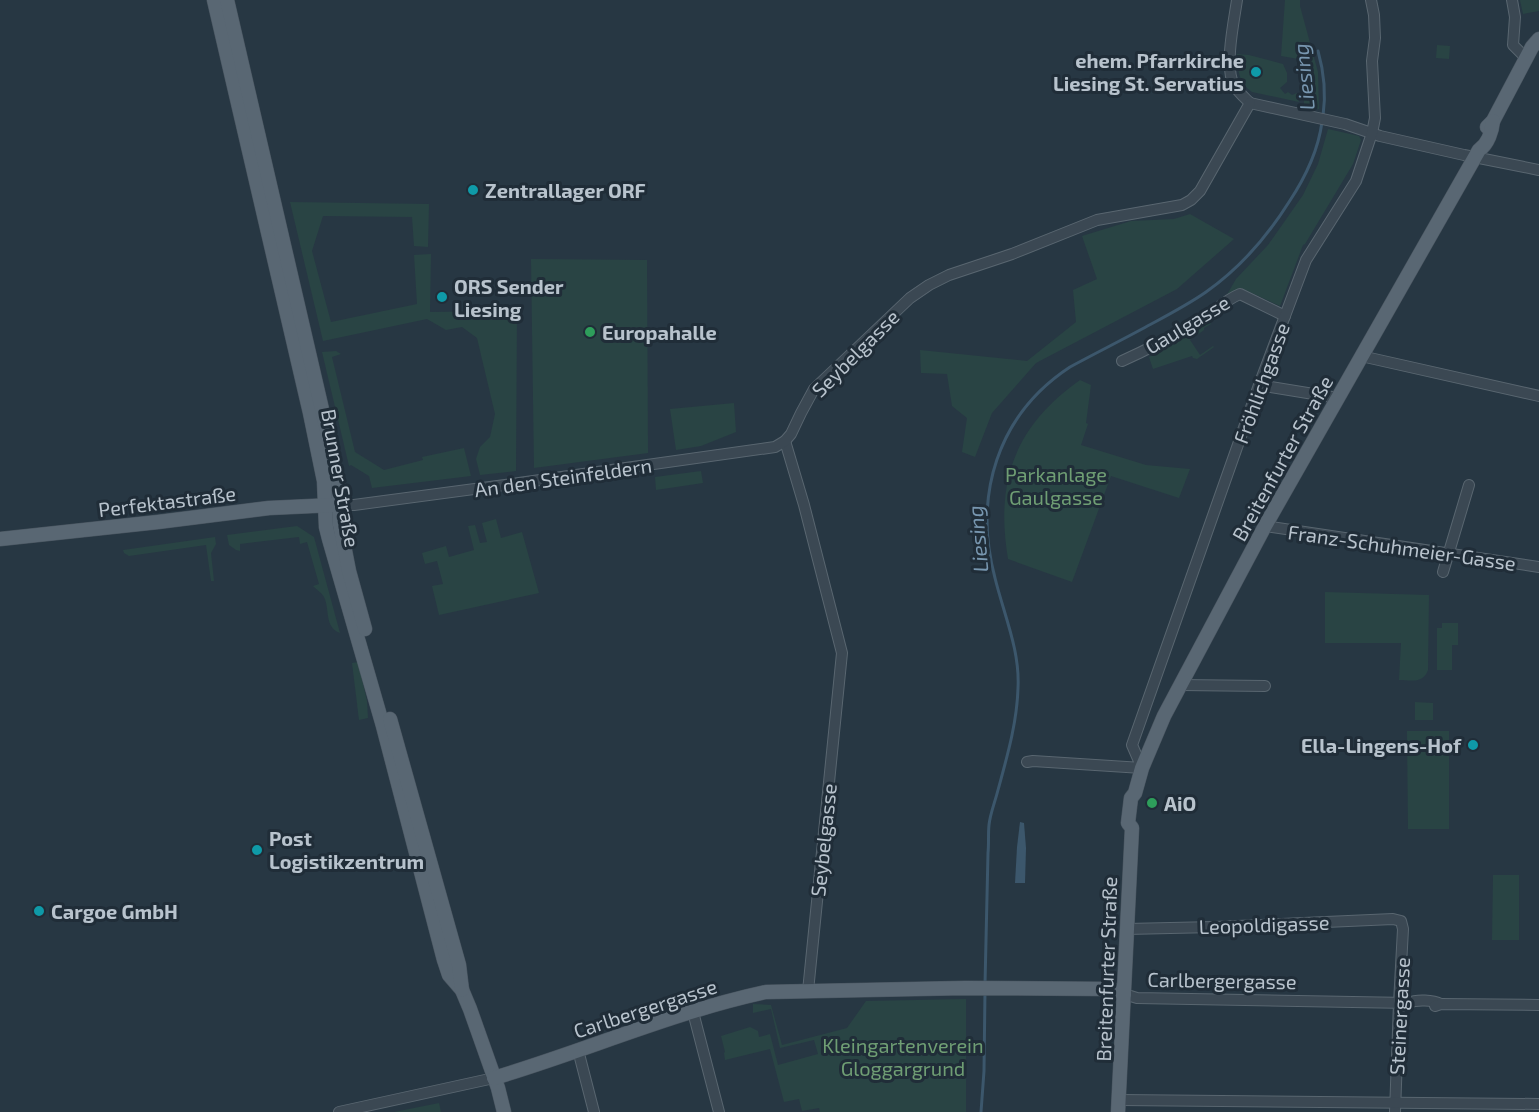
<svg xmlns="http://www.w3.org/2000/svg" width="1539" height="1112" font-family="'Exo 2',sans-serif">
<rect width="100%" height="100%" fill="#273743"/>
<g fill="#294444">
<path d="M1285,0H1300V6L1318,72L1319,109L1304,106V60L1281,56Z"/>
<path d="M1520,0H1539V11L1523,14Z"/>
<path d="M1437,45L1450,46L1449,59L1436,58Z"/>
<path d="M1237,54L1249,55L1283,64L1287,73V82L1280,88L1285,94L1288,92L1292,95L1297,93L1299,102L1252,92C1238,82 1238,70 1237,54Z"/>
<path d="M1328,129L1359,136L1361,140L1353,164L1305,244L1303,245L1280,306L1241,288L1225,298L1236,279L1268,245L1303,195L1318,164Z"/>
<path d="M290,202L429,204L428,247L414,246L412,217L323,216L312,251L331,322L417,304L414,255L431,254L430,312L517,311L516,471L480,475L476,459L480,447L490,437L495,414L477,338L462,327L446,330L427,319L323,341Z"/>
<path d="M1190,214L1234,239L1177,289L1036,363L992,413L975,457L962,452L967,418L952,406L947,374L921,373L920,350L1027,361L1076,322L1073,290L1097,279L1082,236L1131,221L1174,219Z"/>
<path d="M531,259L647,260L648,453L534,468Z"/>
<path d="M1209,321L1211,324L1204,328V330L1190,340L1200,355L1213,346L1214,347L1197,359L1193,358L1192,356L1153,369L1149,357Z"/>
<path d="M336,351L341,354L332,357L355,452L384,470L423,460L422,457L464,448L471,476L372,488L369,476L351,465L349,466L322,352Z"/>
<path d="M1080,380L1091,385L1086,423L1088,424L1081,445L1146,465L1190,469L1179,498L1111,476L1072,582L1008,559C995,481 1015,426 1080,380Z"/>
<path d="M734,403L736,432L701,446L676,450L670,409Z"/>
<path d="M701,471L703,483L656,490L655,477Z"/>
<path d="M496,519L501,538L522,532L539,593L439,615L432,586L443,584L437,561L425,564L422,553L446,546L449,557L474,550L468,526L475,525L480,543L487,542L482,523Z"/>
<path d="M297,526L314,537L340,633C324,627 330,609 324,597C322,593 316,589 313,586L319,584L307,542L300,544L299,537L240,544V551L236,550L229,545L227,535Z"/>
<path d="M215,537L216,544L211,553L214,581H211L206,545L129,556L124,553L123,550Z"/>
<path d="M1325,592L1429,595L1428,670C1423,684 1411,680 1399,680L1401,643H1325Z"/>
<path d="M1442,623H1458V645H1452V670H1437V628H1442Z"/>
<path d="M358,662L367,701L368,718L359,720L352,663Z"/>
<path d="M1415,702L1433,703V720H1415Z"/>
<path d="M1407,731H1449V829H1408Z"/>
<path d="M1493,875H1519V940H1492Z"/>
<path d="M966,999V1112H820L819,1108L802,1111L799,1099L784,1102L770,1049L725,1060L724,1053L725,1052L721,1036L750,1027L758,1031L759,1037L770,1034L778,1065L818,1054L814,1040L780,1048L771,1009L753,1013V1004L771,1005L782,1045L847,1028L866,1001Z"/>
<path d="M439,1103L441,1112H394Z"/>
</g>
<path fill="#3c576c" d="M1020,822L1024,823L1026,848L1025,883H1015L1017,847Z"/>
<g fill="none" stroke-linecap="round" stroke-linejoin="round">
<g stroke="#3c576c" stroke-width="3">
<path d="M1318,51C1324,72 1326,95 1323,116"/>
<path d="M985,984C986,940 987,897 988,853C989,844 988,834 989,825C990,814 995,802 998,790C1007,757 1017,723 1018,688C1020,650 1004,615 995,578C973,496 997,415 1070,367C1094,354 1118,342 1142,329C1164,317 1186,306 1206,292C1240,268 1267,237 1289,202C1305,178 1318,152 1322,122"/>
<path d="M981,1112L984,1071L985,991"/>
</g>
<g stroke="#596670" stroke-width="12">
<g id="minor">
<path d="M1237,0C1234,21 1224,67 1234,85C1238,92 1244,97 1250,103"/>
<path d="M1512,0L1515,17L1513,45L1526,58"/>
<path d="M1250,103L1345,124L1380,136L1464,155L1539,170"/>
<path d="M1361,356L1539,396"/>
<path d="M1122,361C1149,349 1175,335 1201,320C1214,312 1225,300 1240,294L1285,316"/>
<path d="M1259,385L1338,398"/>
<path d="M785,441L804,505L842,653L808,991"/>
<path d="M339,505H354L519,483L775,447L785,441L791,434L801,413L814,389L910,298L929,285L949,275L1012,254L1097,220L1182,205L1191,200L1200,191L1250,103"/>
<path d="M1265,526L1539,567"/>
<path d="M1443,572L1469,485"/>
<path d="M1181,685L1265,686"/>
<path d="M1027,762L1033,761L1142,768L1132,745L1259,385L1306,260L1356,181L1372,133L1375,118L1372,61L1375,38L1374,15L1371,0"/>
<path d="M1127,929L1214,927L1393,919L1401,921L1403,929L1399,1003L1395,1112"/>
<path d="M1124,994L1137,998L1408,1003C1417,999 1433,1000 1441,1004"/>
<path d="M1435,1006L1441,1004L1539,1005"/>
<path d="M693,1012L719,1112"/>
<path d="M578,1050L594,1112"/>
<path d="M1120,1100L1539,1104"/>
<path d="M339,1112L494,1078"/>
</g>
</g>
<g stroke="#48545f" stroke-width="15">
<g id="major">
<path d="M214,0L310,413L324,481L326,527L329,539L383,726L444,960L449,975L462,990L470,1009L498,1088L504,1112"/>
<path d="M227,0L334,461L338,482L340,525L349,571L365,629"/>
<path d="M1487,127L1493,121L1532,47L1539,39"/>
<path d="M0,539L158,522L269,508L334,505"/>
<path d="M390,719L459,965L462,990"/>
<path d="M494,1078C585,1051 673,1012 766,992L965,988L1112,989L1124,994"/>
<path d="M1118,1112L1132,828L1128,823L1131,798L1135,793L1142,768L1164,716L1265,526L1479,150C1488,144 1492,131 1493,121"/>
</g>
</g>
<use href="#minor" stroke="#3b4853" stroke-width="10"/>
<use href="#major" stroke="#596773" stroke-width="14"/>
</g>
<g fill="#0f9aa8" stroke="#202d38" stroke-width="2">
<circle cx="1256" cy="72" r="6"/>
<circle cx="473" cy="190" r="6"/>
<circle cx="442" cy="297" r="6"/>
<circle cx="1473" cy="745" r="6"/>
<circle cx="257" cy="850" r="6"/>
<circle cx="39" cy="911" r="6"/>
</g>
<g fill="#2e9e5b" stroke="#202d38" stroke-width="2">
<circle cx="590" cy="332" r="6"/>
<circle cx="1152" cy="803" r="6"/>
</g>
<g text-anchor="middle" dominant-baseline="central" stroke-width="6" stroke-linejoin="round" paint-order="stroke">
<g font-size="20" font-weight="bold" fill="#b8c3cd" stroke="#202d38" text-anchor="start">
<text x="1244" y="60" text-anchor="end">ehem. Pfarrkirche<tspan x="1244" dy="23">Liesing St. Servatius</tspan></text>
<text x="485" y="190">Zentrallager ORF</text>
<text x="454" y="286">ORS Sender<tspan x="454" dy="23">Liesing</tspan></text>
<text x="602" y="332">Europahalle</text>
<text x="1461" y="745" text-anchor="end">Ella-Lingens-Hof</text>
<text x="1164" y="803">AiO</text>
<text x="269" y="838">Post<tspan x="269" dy="23">Logistikzentrum</tspan></text>
<text x="51" y="911">Cargoe GmbH</text>
</g>
<g font-size="20" fill="#b8c3cd" stroke="#202d38">
<text transform="translate(1187 324) rotate(-31)">Gaulgasse</text>
<text transform="translate(855 353) rotate(-45)">Seybelgasse</text>
<text transform="translate(1261 383) rotate(-70)">Fröhlichgasse</text>
<text transform="translate(1282 458) rotate(-61)">Breitenfurter Straße</text>
<text transform="translate(563 477) rotate(-8)">An den Steinfeldern</text>
<text transform="translate(341 478) rotate(80)">Brunner Straße</text>
<text transform="translate(167 501) rotate(-7)">Perfektastraße</text>
<text transform="translate(1402 547) rotate(8)">Franz-Schuhmeier-Gasse</text>
<text transform="translate(823 840) rotate(-84)">Seybelgasse</text>
<text transform="translate(1264 924) rotate(-2)">Leopoldigasse</text>
<text transform="translate(1106 969) rotate(-88)">Breitenfurter Straße</text>
<text transform="translate(1222 980) rotate(1)">Carlbergergasse</text>
<text transform="translate(645 1008) rotate(-18)">Carlbergergasse</text>
<text transform="translate(1399 1016) rotate(-87)">Steinergasse</text>
</g>
<g font-size="20" fill="#6f9e74" stroke="#202d38">
<text x="1056" y="474">Parkanlage<tspan x="1056" dy="23">Gaulgasse</tspan></text>
<text x="903" y="1045">Kleingartenverein<tspan x="903" dy="23">Gloggargrund</tspan></text>
</g>
<g font-size="21" font-style="italic" fill="#7897b0" stroke="#202d38">
<text transform="translate(1303 77) rotate(-96)">Liesing</text>
<text transform="translate(977 539) rotate(-95)">Liesing</text>
</g>
</g>
</svg>
